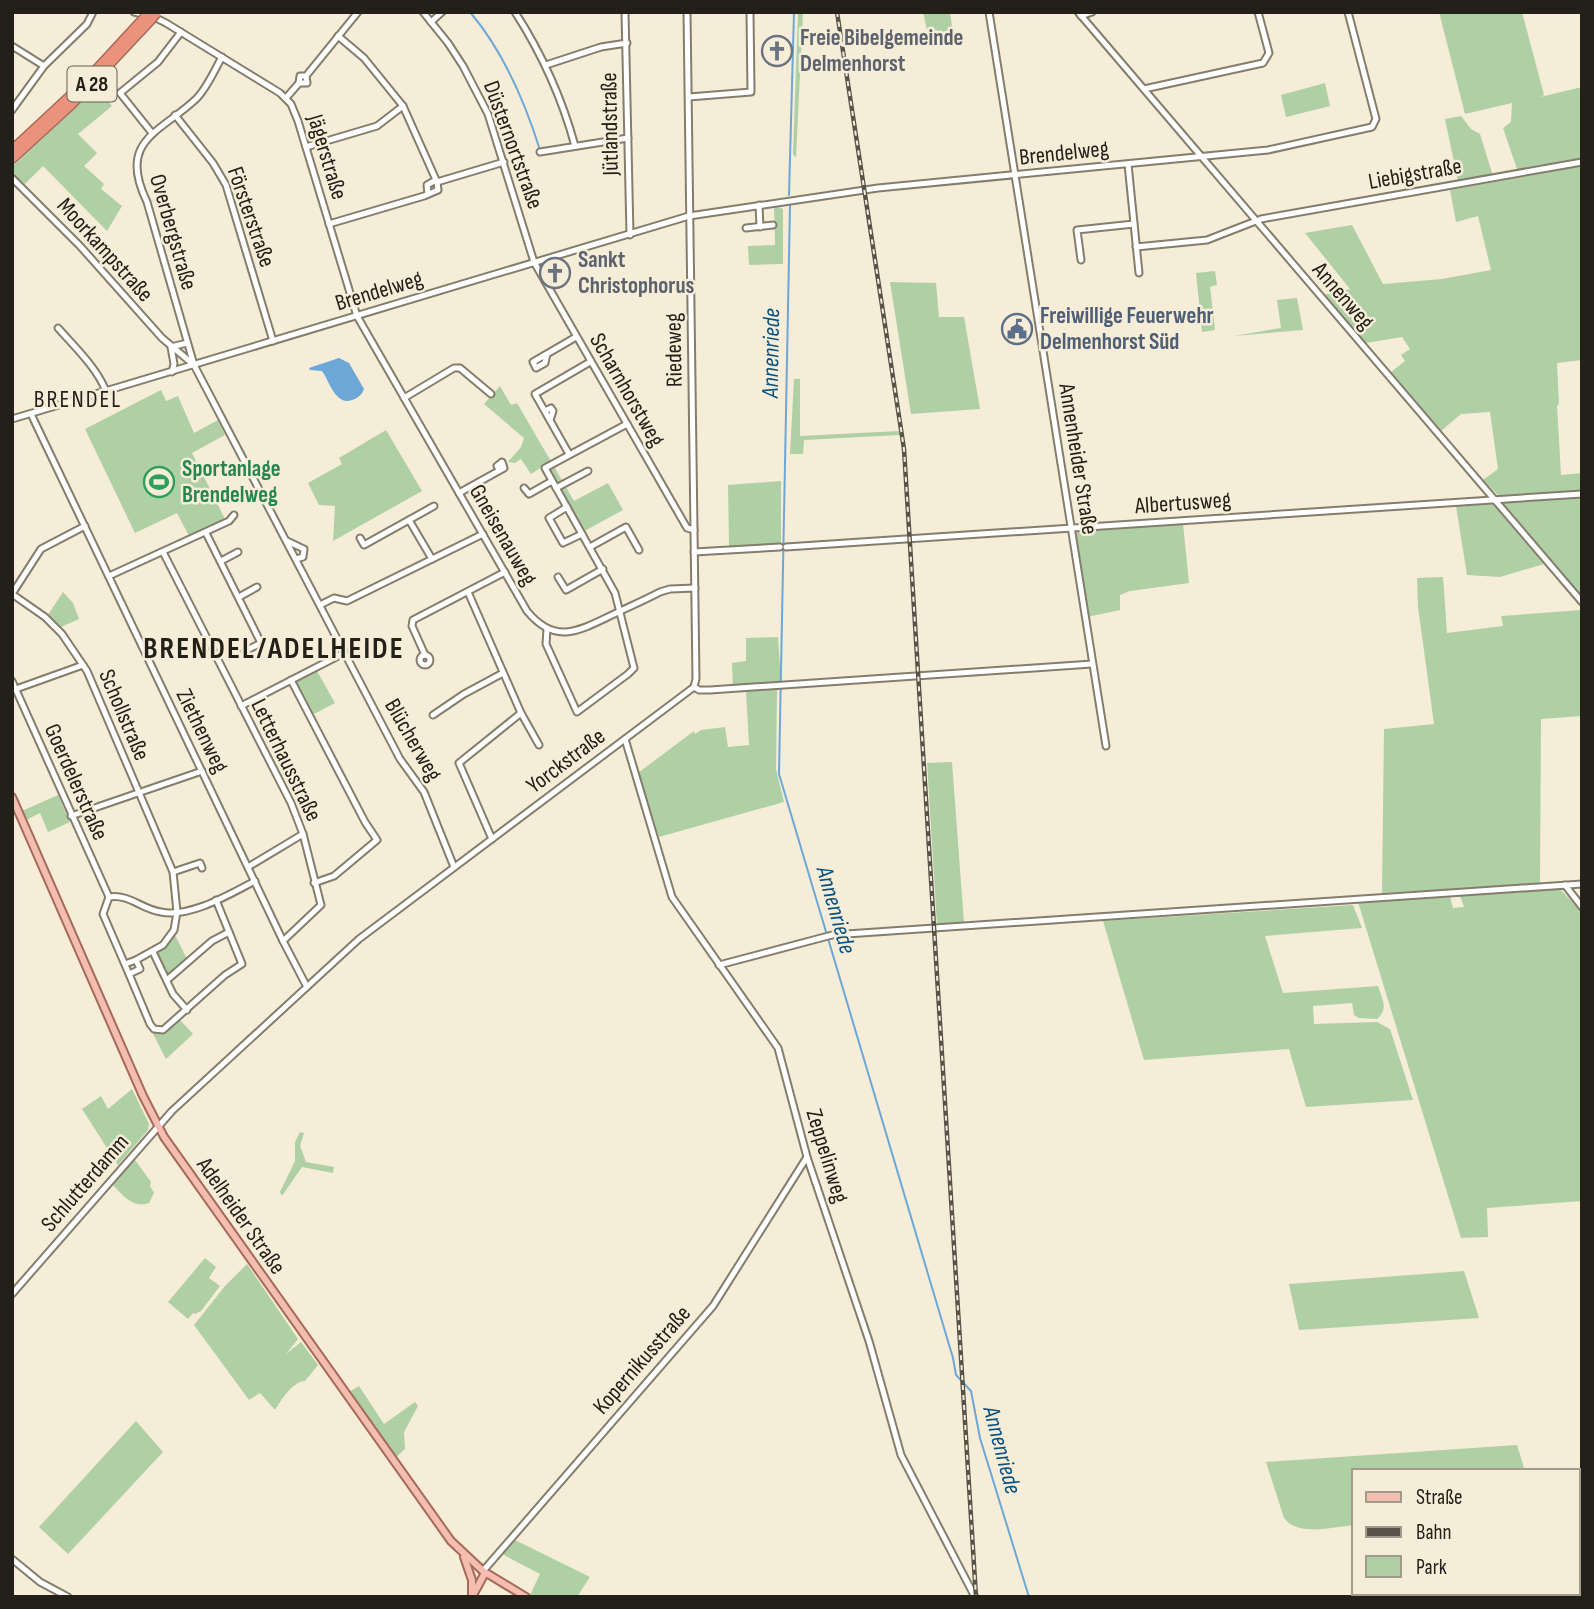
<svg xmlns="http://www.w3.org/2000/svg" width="1594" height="1609" font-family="'Sofia Sans Condensed',sans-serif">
<rect width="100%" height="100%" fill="#f6edd8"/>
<g fill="#afcfa5">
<path d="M798,12H803L796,158L793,154Z"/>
<path d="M923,12H950L953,34L930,44Z"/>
<path d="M1439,12H1522L1544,95L1540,97L1582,87V159L1518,172L1503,128L1511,122L1512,103L1465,114Z"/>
<path d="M1325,83L1330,106L1286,117L1281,95Z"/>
<path d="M97,87L112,106L78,134L97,153L84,166L104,184L101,189L122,206L107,231L43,166L25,184L12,173V167Z"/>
<path d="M1461,116L1471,129L1480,134L1493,176L1458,181L1445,119Z"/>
<path d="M1582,166V360L1557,363L1559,404L1557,406L1561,475L1582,473V490L1499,496L1483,480L1498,469L1490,412L1461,414L1441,431L1391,372L1405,361L1401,355L1410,349L1402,337L1366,343L1322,295L1350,289L1305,233L1352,225L1383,284L1442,279L1491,270L1478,216L1456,222L1450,190Z"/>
<path d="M774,205L783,209V264L749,265L748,246L775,245Z"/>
<path d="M1215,271L1217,285L1210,287L1215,330L1202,332L1196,273Z"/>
<path d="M890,282L936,283L939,317H964L980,409L911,414Z"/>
<path d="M1297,298L1303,330L1234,336L1281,328L1277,300Z"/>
<path d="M794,379H800V436L899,431L900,435L804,440L803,454H790Z"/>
<path d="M500,386L511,405L517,403L574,501L608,483L623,510L579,534L542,467L531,474L521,459L515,463L508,462L521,447L524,438L484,404Z"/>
<path d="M161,390L166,401L178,396L194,433L218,420L225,435L192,453L225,519L189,536L177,513L135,533L85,429Z"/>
<path d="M386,430L422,491L333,541L335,506L319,505L308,483L342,464L339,458Z"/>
<path d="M781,481V545L729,546L728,485Z"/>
<path d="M1582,498V597L1500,503Z"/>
<path d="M1494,504L1544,564L1500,577L1467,575L1456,506Z"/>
<path d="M1183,524L1189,583L1130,591L1120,595V610L1087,617L1076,532Z"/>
<path d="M1443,577L1447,633L1503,626L1501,616L1582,610V716L1541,719L1540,885L1382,893L1384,729L1434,724L1418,607L1417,578Z"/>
<path d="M63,592L73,603L79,619L61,627L48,615Z"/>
<path d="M778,637L781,682L733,688L732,663L746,661V638Z"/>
<path d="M317,671L335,703L314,714L296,683L299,679Z"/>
<path d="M777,690L776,769L784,802L659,837L638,773L694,731L695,734L701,730L725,727L728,747L749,745L746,691Z"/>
<path d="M952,762L964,923L937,925L927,763Z"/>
<path d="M58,795L70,822L48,832L40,813L26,820L22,811Z"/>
<path d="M1560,889L1582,912V1201L1487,1208L1488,1237L1461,1238L1358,902L1450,897L1453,908L1464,907L1460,896Z"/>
<path d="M1353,905L1362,928L1265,936L1283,993L1378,986C1382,999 1389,1009 1377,1019L1359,1018L1354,1015L1352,1003L1313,1006L1314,1024L1377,1022L1390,1029L1413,1100L1306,1107L1289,1049L1144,1060L1103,921Z"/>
<path d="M173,931L187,959L173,973L168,974L164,971L158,952L169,941Z"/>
<path d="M179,1019L193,1034L166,1059L152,1032H164Z"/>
<path d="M132,1089L149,1124L148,1130L118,1165L82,1109L101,1096L108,1109Z"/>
<path d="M300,1132L304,1133L300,1146L306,1162L334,1167L333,1173L302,1167L282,1196L280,1192L295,1161V1142Z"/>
<path d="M135,1160L151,1182L150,1186L154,1193L149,1203C132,1209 122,1194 111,1183Z"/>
<path d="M205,1258L216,1267L209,1278L220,1286L201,1311L195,1314L193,1313L188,1319L168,1302Z"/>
<path d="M247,1264L298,1339L286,1354L301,1342L318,1365L305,1381C292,1382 282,1399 275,1410L260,1393L249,1400L194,1325L225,1286Z"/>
<path d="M1464,1271L1479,1318L1299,1330L1289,1284Z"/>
<path d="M359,1386L384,1424L415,1402L418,1406L404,1432L405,1449L394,1459L349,1392Z"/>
<path d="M136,1421L163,1452L68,1554L39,1527Z"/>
<path d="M1517,1445L1525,1471H1354V1525C1333,1527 1298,1537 1284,1518L1266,1462Z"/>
<path d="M515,1540L590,1577L577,1597H533L530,1595L540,1574L502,1554Z"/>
</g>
<path fill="#6ba7d7" d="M339,358L349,363L364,389C362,395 358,398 352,400C335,406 329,380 322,371L310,370L309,368Z"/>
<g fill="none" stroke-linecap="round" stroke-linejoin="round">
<g stroke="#6ba7d7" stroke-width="2">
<path d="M470,12C503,51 525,102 540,150"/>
<path d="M789,195L794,12"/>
<path d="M790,205L779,774L953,1358L956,1375L971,1391L980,1438L1029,1597"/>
</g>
<g stroke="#857d6b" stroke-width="9">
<g id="minor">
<path d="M134,12L152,16L166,23L280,93L291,104L298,121L357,316L527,611C554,644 577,632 610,616C626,608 643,601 660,592L670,589L695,588"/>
<path d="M423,12L448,43L463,66L488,114L534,262L687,528L694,530"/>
<path d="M515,12C542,54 562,98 575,146"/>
<path d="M625,12L630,235"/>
<path d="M687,12L696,679L694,687"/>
<path d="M989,12L1106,746"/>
<path d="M1078,12L1582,602"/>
<path d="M1081,16L1092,12"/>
<path d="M431,22L442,12"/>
<path d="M338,36L364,58L403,106L437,182"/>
<path d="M12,46L44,66"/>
<path d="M222,57C214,71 207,88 196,99C160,133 117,140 147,202L194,365L400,759L424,792L454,867"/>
<path d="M546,65L601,47L627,43"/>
<path d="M306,76H300L299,83H307L306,76L358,12"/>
<path d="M1144,89L1263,63L1269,53L1258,12"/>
<path d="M689,97L751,92L750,12"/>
<path d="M286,98L299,83"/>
<path d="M12,110L44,66L87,24L93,12"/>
<path d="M175,115L213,163L226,185L273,341"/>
<path d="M152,133L120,93L158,62L181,32"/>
<path d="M306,147L377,126L403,106"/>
<path d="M540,152L628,138"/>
<path d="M1128,164L1139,273"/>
<path d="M12,178L80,246L162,338L194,365"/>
<path d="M428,194L427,185L436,180"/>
<path d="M759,205L760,227"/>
<path d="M329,224L424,196L438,190L437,182L504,162"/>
<path d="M746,228L773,225"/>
<path d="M1136,247L1207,240L1261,219L1582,162"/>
<path d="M1081,260L1077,230L1134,224"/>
<path d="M58,328C75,347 96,367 106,391"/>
<path d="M547,354L545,363L536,368L533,362L576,337"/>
<path d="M172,372L174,364L171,347L187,343"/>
<path d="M404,398L454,368H460L491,394"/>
<path d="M545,411L551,408L553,411L550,420"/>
<path d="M31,414L283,941L307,987"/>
<path d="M12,419L689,216L878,188L1268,150L1372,127L1376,119L1348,12"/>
<path d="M569,454L535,394L590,362"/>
<path d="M524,488L529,494L552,481"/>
<path d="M556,488L588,471"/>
<path d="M459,493L504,468L502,462L497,466L499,469"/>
<path d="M567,507L549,518L563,543L582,534"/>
<path d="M409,520L432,559"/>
<path d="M206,533L261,643L245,651"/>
<path d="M360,538L364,545L434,506"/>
<path d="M287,541L304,549L303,557L296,559"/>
<path d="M590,547L626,527L639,550"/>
<path d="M786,547L1582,494"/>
<path d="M163,552L291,803L303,834L321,905L283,941"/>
<path d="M694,552L780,547"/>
<path d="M221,561L238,552"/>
<path d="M109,576L229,521L234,515"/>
<path d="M558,577L566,590L603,569"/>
<path d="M468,592L521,713L539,745"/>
<path d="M12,594L45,617L62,634L87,671L173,872L177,912L174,930L163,945L136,960"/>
<path d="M12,594L41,549L85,526"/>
<path d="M239,597L257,587"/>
<path d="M320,605L334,598L347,601L483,534"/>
<path d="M547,629L546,644L577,712L628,674L634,668L615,593L545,468L627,424"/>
<path d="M425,655L412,626L413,620L505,572"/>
<circle cx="425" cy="660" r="5"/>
<path d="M291,680L365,822L377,840L334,876L314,883"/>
<path d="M12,681L109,897"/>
<path d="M694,687L699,690H710L1092,664"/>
<path d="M16,689L83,665"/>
<path d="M241,706L344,653"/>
<path d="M433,715L464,694L503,673"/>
<path d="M625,739L672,897L778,1048L807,1157L869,1341L901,1455L975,1597"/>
<path d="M71,816L202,771"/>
<path d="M492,839L459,763L521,713"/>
<path d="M248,867L303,834"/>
<path d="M173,872L200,863L202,868"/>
<path d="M1565,885L1582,907"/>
<path d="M153,952L173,994L187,1010"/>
<path d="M125,964L136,960L140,969L129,974L103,914L109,897C130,894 141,909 161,912C190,918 230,894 255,881"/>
<path d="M719,965L832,935L1582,884"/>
<path d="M129,974L150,1024L154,1029L163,1030L225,975L242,964L216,900"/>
<path d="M167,980L212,941L229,932"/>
<path d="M12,1294L172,1111L359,939L694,687"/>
<path d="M12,1559L40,1582L68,1597"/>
<path d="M483,1571L713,1306L807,1157"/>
</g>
</g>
<g stroke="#a56a5a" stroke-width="10">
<g id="major">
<path d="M12,797L143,1096L164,1137L451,1541L483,1571L526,1597"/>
<path d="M464,1557L472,1580V1597"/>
<path d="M473,1595L485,1573"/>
</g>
</g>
<g stroke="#a56a5a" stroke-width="11">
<g id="highway">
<path d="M12,150L83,84L143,19"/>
<path d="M12,159L72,104L150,21"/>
</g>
</g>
<use href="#minor" stroke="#fff" stroke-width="5"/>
<use href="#major" stroke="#f3beb1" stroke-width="6"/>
<use href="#highway" stroke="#eb927d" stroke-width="8"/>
<g stroke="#575348" stroke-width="4.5">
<path id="rail" d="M837,12L904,449L976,1597"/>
</g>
<use href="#rail" stroke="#f6edd8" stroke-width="2" stroke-dasharray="5" stroke-linecap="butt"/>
<g stroke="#a56a5a" stroke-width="11" stroke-linecap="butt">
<g id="highway-bridge">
<path d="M143,19L149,12"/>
<path d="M150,21L156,14"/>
</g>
</g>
<use href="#highway-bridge" stroke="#eb927d" stroke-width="8"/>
</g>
<defs>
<g id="church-ring" transform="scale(1.575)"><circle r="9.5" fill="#f6edd8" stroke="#6b7280" stroke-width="1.5"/><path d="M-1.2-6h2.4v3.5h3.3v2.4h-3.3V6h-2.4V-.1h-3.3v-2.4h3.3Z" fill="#6b7280"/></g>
<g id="civic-ring" transform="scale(1.575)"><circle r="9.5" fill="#f6edd8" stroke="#5c6f8a" stroke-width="1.5"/><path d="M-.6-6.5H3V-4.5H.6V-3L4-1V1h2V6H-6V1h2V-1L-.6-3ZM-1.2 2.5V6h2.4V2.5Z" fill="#5c6f8a"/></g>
<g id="stadium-ring" transform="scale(1.575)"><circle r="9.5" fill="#f6edd8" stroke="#2e9e5b" stroke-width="1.5"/><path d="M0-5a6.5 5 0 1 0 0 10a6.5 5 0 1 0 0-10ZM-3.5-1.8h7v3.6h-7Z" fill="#2e9e5b"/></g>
</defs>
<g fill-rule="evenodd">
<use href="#church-ring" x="777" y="51"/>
<use href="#church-ring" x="555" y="273"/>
<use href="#civic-ring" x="1017" y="329"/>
<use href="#stadium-ring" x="159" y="482"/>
</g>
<g text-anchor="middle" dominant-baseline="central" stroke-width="5" stroke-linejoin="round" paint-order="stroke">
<rect fill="#f6edd8" stroke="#625e52" stroke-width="2" x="67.5" y="66.5" width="49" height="35" rx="5"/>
<g font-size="21" font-weight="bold" fill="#232019">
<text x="92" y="84">A 28</text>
</g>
<g font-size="23" font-weight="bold" fill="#5b616d" stroke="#f6edd8" text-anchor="start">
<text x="800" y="38">Freie Bibelgemeinde<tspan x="800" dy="26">Delmenhorst</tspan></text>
<text x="578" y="260">Sankt<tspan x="578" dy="26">Christophorus</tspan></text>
</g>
<g font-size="23" fill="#232019" stroke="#f6edd8">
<text transform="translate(610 124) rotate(-91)">Jütlandstraße</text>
<text transform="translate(513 145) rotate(70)">Düsternortstraße</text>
<text transform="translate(1064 153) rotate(-6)">Brendelweg</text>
<text transform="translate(327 157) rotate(73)">Jägerstraße</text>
<text transform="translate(1415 174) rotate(-10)">Liebigstraße</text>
<text transform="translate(251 217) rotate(71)">Försterstraße</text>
<text transform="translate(173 232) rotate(74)">Overbergstraße</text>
<text transform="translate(105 250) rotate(48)">Moorkampstraße</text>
<text transform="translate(379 291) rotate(-17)">Brendelweg</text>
<text transform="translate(1343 296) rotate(49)">Annenweg</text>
<text transform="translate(674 350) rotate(-91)">Riedeweg</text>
<text transform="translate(627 390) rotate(60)">Scharnhorstweg</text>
<text transform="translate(1078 459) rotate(81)">Annenheider Straße</text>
<text transform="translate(1183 503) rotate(-4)">Albertusweg</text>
<text transform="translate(503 535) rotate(60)">Gneisenauweg</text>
<text transform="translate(124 715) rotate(67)">Schollstraße</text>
<text transform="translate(202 731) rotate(64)">Ziethenweg</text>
<text transform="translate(413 740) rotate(60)">Blücherweg</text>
<text transform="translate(286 760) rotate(64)">Letterhausstraße</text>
<text transform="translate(566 761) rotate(-37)">Yorckstraße</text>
<text transform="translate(76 782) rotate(66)">Goerdelerstraße</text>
<text transform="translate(827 1156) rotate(73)">Zeppelinweg</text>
<text transform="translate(85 1183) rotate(-49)">Schlutterdamm</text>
<text transform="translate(241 1216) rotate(55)">Adelheider Straße</text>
<text transform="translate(642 1360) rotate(-49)">Kopernikusstraße</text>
</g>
<g font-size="23" font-weight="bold" fill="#4e5e75" stroke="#f6edd8" text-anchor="start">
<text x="1040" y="316">Freiwillige Feuerwehr<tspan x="1040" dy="26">Delmenhorst Süd</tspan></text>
</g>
<g font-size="23" font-weight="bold" fill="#27864d" stroke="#f6edd8" text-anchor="start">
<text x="182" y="469">Sportanlage<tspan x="182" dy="26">Brendelweg</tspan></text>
</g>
<g font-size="24" font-style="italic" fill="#095280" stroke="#f6edd8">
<text transform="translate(771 353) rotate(-89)">Annenriede</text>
<text transform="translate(836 910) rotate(74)">Annenriede</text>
<text transform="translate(1002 1450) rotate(75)">Annenriede</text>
</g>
<g font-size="24" letter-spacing="2" fill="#232019" stroke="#f6edd8">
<text x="78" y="399">BRENDEL</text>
</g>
<g font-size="30" font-weight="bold" letter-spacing="2" fill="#232019" stroke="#f6edd8">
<text x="274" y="649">BRENDEL/ADELHEIDE</text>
</g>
</g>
<rect width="1594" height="1609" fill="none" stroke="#232019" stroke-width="28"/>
<rect x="1352" y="1469" width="228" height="126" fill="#f6edd8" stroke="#a29b8c" stroke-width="2"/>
<rect x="1366" y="1492" width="35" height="10" fill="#f3beb1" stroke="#a29b8c" stroke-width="2"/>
<text x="1416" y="1504" font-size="21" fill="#232019">Straße</text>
<rect x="1366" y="1527" width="35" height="10" fill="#575348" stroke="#a29b8c" stroke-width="2"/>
<text x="1416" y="1539" font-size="21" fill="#232019">Bahn</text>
<rect x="1366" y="1556" width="35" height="21" fill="#afcfa5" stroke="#a29b8c" stroke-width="2"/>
<text x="1416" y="1574" font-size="21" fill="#232019">Park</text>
</svg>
